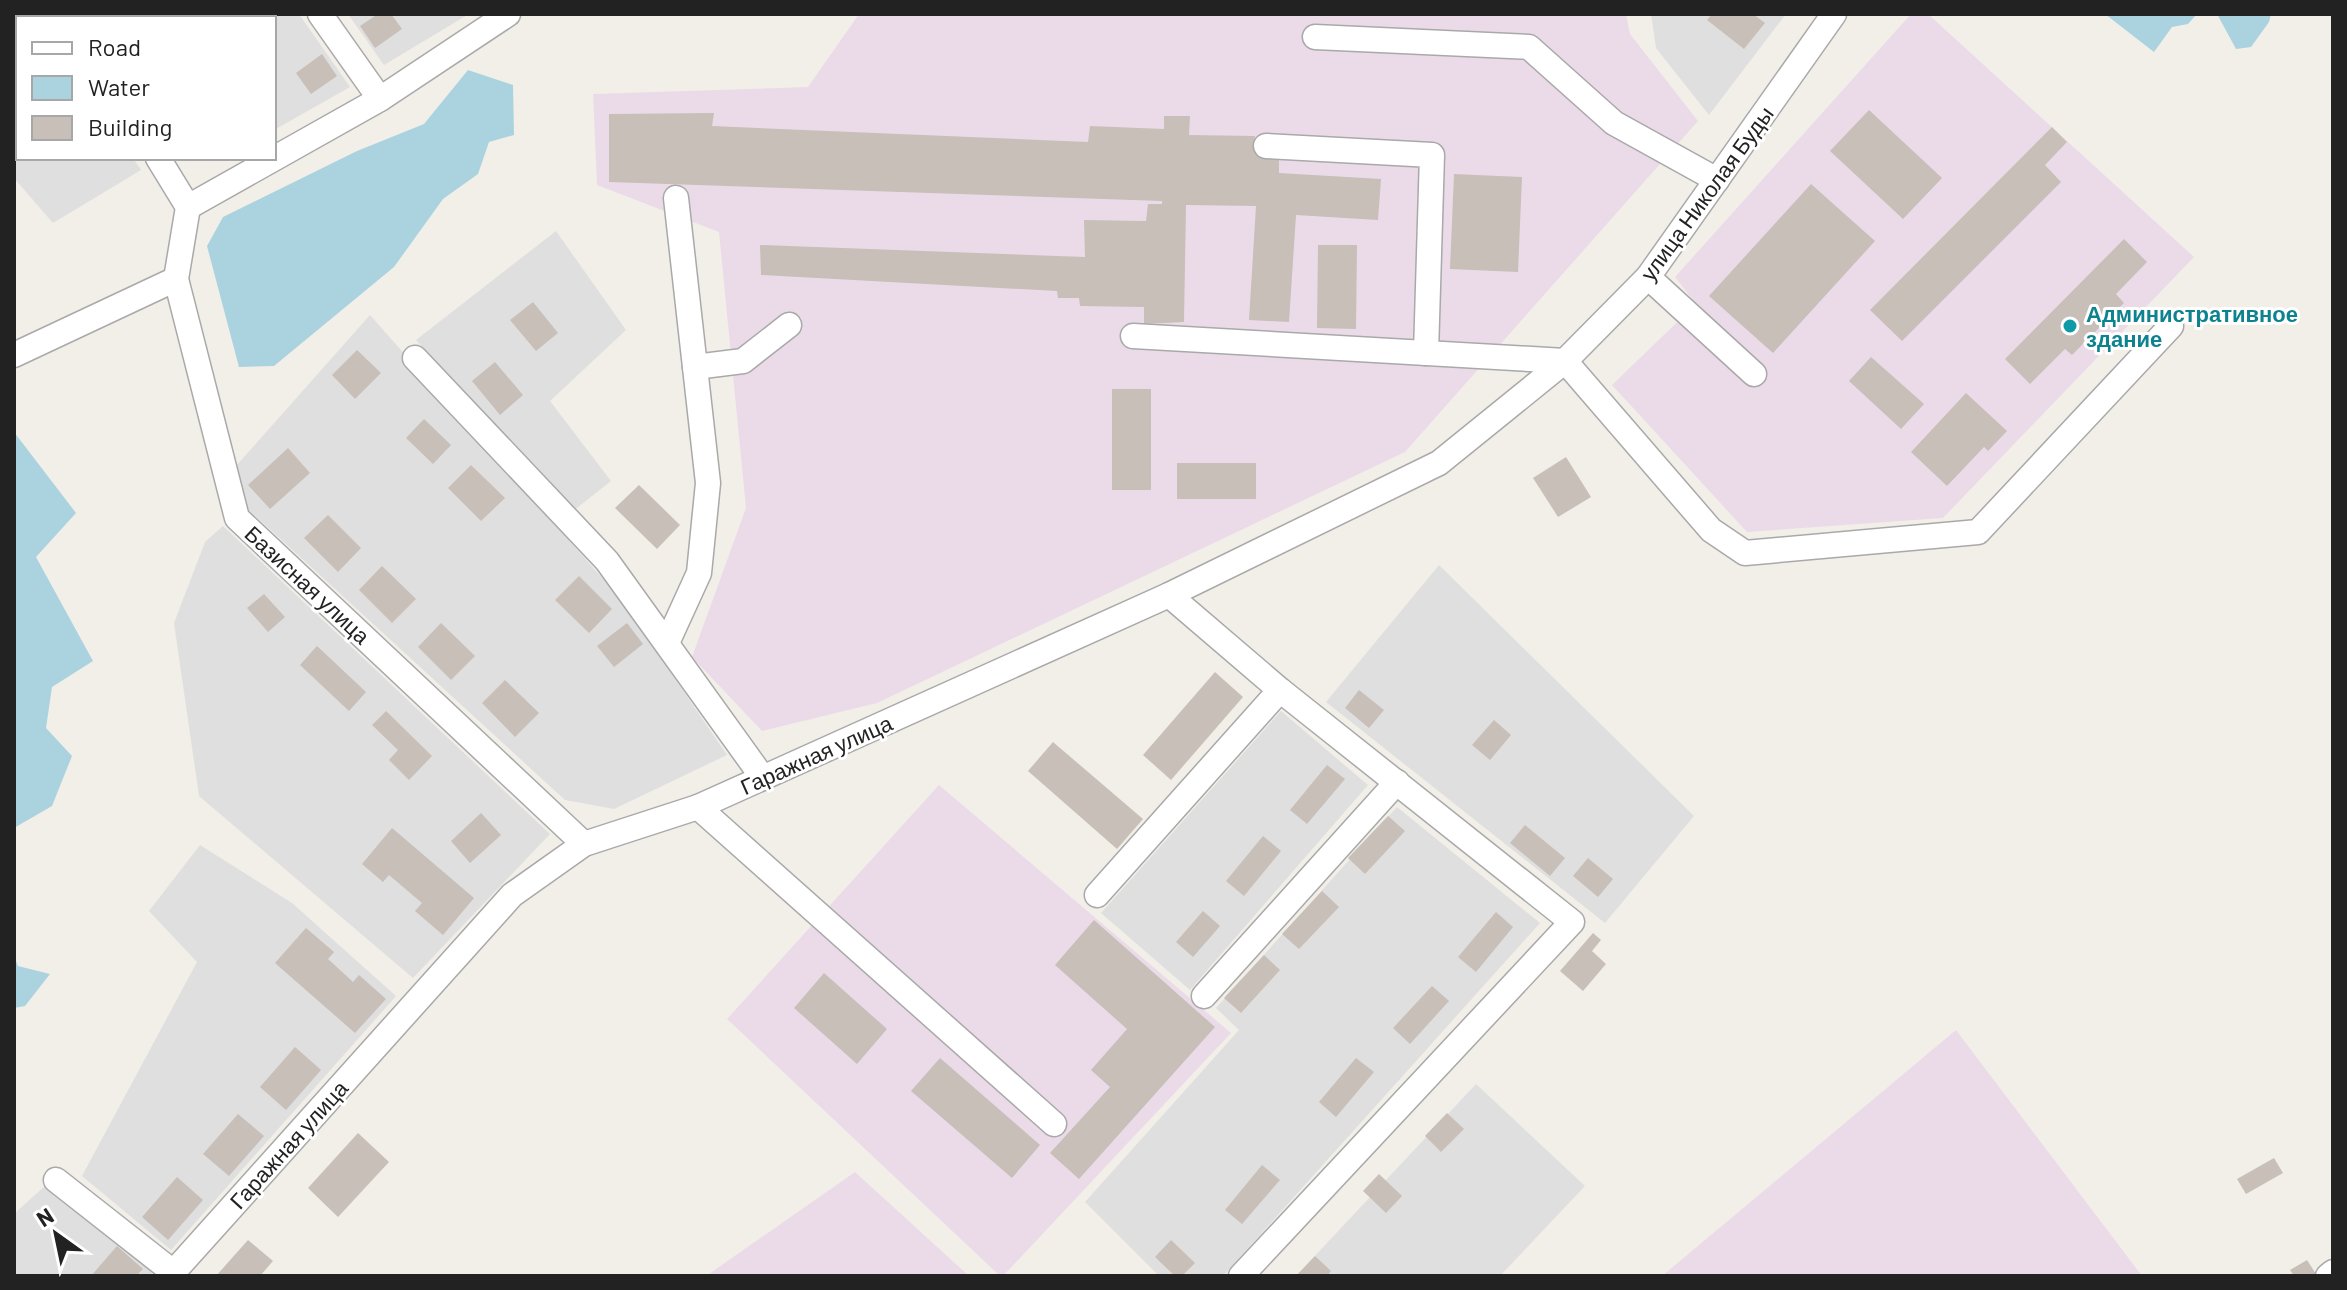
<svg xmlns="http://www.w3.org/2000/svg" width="2347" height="1290" font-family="Barlow,sans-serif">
<rect width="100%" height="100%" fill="#f2efe9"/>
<g fill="#e0dfdf">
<path d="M14,14H44L47,18H18V158H133L141,170L53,223L14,178Z"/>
<path d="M89,14H299L350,87L274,130V18H92Z"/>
<path d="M348,14H469L384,65Z"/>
<path d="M1651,14H1786L1709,115L1656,48Z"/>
<path d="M556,231L626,330L550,401L611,481L573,511L416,340Z"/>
<path d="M370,315L619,597L727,755L614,809L565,800L240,502L236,466Z"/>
<path d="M223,526L550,834L413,978L199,796L174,623L205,542Z"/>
<path d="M1439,565L1694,816L1605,923L1326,702Z"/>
<path d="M1281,711L1368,785L1190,990L1101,913Z"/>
<path d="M1397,807L1540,923L1223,1276H1159L1085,1202L1239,1030L1216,1008Z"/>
<path d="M200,845L292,903L396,996L171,1250L82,1176L197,962L149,911Z"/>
<path d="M1476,1084L1585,1186L1500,1276H1296Z"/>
<path d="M46,1185L154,1271L149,1276H14V1214Z"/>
</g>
<g fill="#ebdbe8">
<path d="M859,14H1626L1630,34L1698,121L1405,452L877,703L762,731L692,657L746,508L719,232L597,185L593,94L808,87Z"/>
<path d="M1911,14H1928L2194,257L1943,518L1747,532L1612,385L1696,304L1675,277Z"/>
<path d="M939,785L1231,1033L1003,1276H1000L727,1019Z"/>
<path d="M1956,1030L2142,1276H1662Z"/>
<path d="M855,1172L969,1276H706Z"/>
</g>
<g fill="#aad3df">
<path d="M2105,14H2197L2188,24L2172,27L2154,52Z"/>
<path d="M2217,14H2271L2269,22L2251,47L2236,49Z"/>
<path d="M468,70L513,85L514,135L489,142L478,174L443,199L394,267L274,366L239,367L207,246L223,217L357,151L424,124Z"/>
<path d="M14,432L76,513L36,557L93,661L52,687L46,728L72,756L52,806L14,828Z"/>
<path d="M14,956L18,966L50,974L25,1006L14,1008Z"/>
</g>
<g fill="#c7bfb8">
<path d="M378,14H391L402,29L375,48L360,26Z"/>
<path d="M1712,14H1753L1765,23L1744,49L1707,20Z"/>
<path d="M322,54L337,76L311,94L296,73Z"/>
<path d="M1869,110L1942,178L1903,219L1830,151Z"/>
<path d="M714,113L712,126L1088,142L1090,126L1164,129V116H1190L1189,135L1255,136L1254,152L1279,153V173L1381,179L1378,220L1296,215L1289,322L1249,320L1256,206L1186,205L1184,322L1144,324V307L1080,306L1079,298H1058L1057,291L761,275L760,245L1085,257L1084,220L1146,221L1148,204H1162V201L609,182V114Z"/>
<path d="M2052,127L2067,142L2045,165L2061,182L1902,341L1870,310Z"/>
<path d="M1454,174L1522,177L1518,272L1450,269Z"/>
<path d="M1811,184L1875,241L1773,353L1709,296Z"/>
<path d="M2124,239L2147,262L2116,294L2124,303L2072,355L2065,349L2030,384L2005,359Z"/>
<path d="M1318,245H1357L1356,329L1317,328Z"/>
<path d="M533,302L558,333L536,351L510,320Z"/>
<path d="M357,350L381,373L355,399L332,375Z"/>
<path d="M1871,357L1924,404L1901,429L1849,381Z"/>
<path d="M495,362L523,395L500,415L472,381Z"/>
<rect x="1112" y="389" width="39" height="101"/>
<path d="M1966,393L2007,431L1988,451L1984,447L1947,486L1911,452Z"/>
<path d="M424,419L451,445L433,464L406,438Z"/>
<path d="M288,448L310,473L270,509L248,485Z"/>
<path d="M1566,457L1591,497L1558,517L1533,478Z"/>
<rect x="1177" y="463" width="79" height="36"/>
<path d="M471,465L505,498L481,521L448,488Z"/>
<path d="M639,485L680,525L657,549L615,508Z"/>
<path d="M328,515L361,548L338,572L304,538Z"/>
<path d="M382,566L416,599L392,623L359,590Z"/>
<path d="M579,576L612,609L589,633L555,600Z"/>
<path d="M264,594L285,617L268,632L247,608Z"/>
<path d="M441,623L475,656L451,680L418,647Z"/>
<path d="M627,623L643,644L614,667L597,646Z"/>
<path d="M317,646L366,692L349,711L300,665Z"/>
<path d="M1215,672L1243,697L1171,780L1143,755Z"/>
<path d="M505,680L539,713L515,737L482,703Z"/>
<path d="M1359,690L1384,710L1369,728L1345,708Z"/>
<path d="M386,711L432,756L409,780L389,760L398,750L372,725Z"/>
<path d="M1494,720L1511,735L1490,760L1472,745Z"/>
<path d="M1053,742L1143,819L1117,849L1028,771Z"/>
<path d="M1327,765L1345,779L1307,824L1290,810Z"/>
<path d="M481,813L501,835L470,863L451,841Z"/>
<path d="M1388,816L1405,831L1365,874L1348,858Z"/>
<path d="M1525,825L1565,858L1550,876L1510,843Z"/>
<path d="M392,828L474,898L443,935L415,911L422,903L389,875L383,882L362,864Z"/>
<path d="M1263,836L1281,851L1244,896L1226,881Z"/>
<path d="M1588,858L1613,879L1598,897L1573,876Z"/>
<path d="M1322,891L1339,907L1299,949L1282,934Z"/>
<path d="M1203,911L1220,926L1193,957L1176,942Z"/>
<path d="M1496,912L1513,927L1476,972L1458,957Z"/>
<path d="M1094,920L1215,1027L1079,1179L1050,1153L1110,1087L1091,1070L1127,1029L1055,965Z"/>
<path d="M306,928L334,952L328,959L353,982L359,975L386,999L355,1033L275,963Z"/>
<path d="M1593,933L1601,940L1592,951L1606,964L1583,991L1560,971Z"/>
<path d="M1264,955L1280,970L1241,1013L1224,998Z"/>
<path d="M824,973L887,1029L857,1064L794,1008Z"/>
<path d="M1432,986L1449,1001L1410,1044L1393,1028Z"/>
<path d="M295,1047L321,1070L286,1110L260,1087Z"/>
<path d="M940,1058L1040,1145L1012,1178L911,1091Z"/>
<path d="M1356,1058L1374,1072L1336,1117L1319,1102Z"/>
<path d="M1447,1113L1464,1129L1441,1152L1425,1136Z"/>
<path d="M238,1114L264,1136L229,1176L203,1154Z"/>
<path d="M358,1133L389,1162L338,1217L308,1188Z"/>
<path d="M2274,1158L2283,1173L2246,1194L2237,1179Z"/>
<path d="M1262,1165L1280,1180L1242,1224L1225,1210Z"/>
<path d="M1379,1174L1402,1196L1386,1213L1363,1191Z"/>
<path d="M177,1177L203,1200L168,1240L142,1217Z"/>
<path d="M248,1240L273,1261L260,1276H216Z"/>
<path d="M1171,1240L1195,1263L1182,1276H1175L1155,1257Z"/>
<path d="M117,1246L143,1269L136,1276H91Z"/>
<path d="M1315,1256L1331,1271L1327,1276H1296Z"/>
<path d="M2307,1260L2316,1274L2294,1276L2290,1270Z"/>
</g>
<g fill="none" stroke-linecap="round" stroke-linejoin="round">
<g stroke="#a9a9a9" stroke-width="27">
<g id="minor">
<path d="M67,14L69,18"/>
<path d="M320,14L380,99"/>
<path d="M1315,37L1529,47L1614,123L1717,180"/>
<path d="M1266,146L1432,155L1426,353"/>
<path d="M158,158L188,207L176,279L237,518L584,844"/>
<path d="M188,207L380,99L508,14"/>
<path d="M1648,277L1754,374"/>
<path d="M1133,336L1565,361L1711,530L1745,553L1978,532L2171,326"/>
<path d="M14,355L176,279"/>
<path d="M415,358L607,561L763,778"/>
<path d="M695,367L743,361L789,325"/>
<path d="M1169,595L1280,690L1572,922L1241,1276"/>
<path d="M667,643L699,573L708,483L676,198"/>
<path d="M698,807L1054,1124"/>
<path d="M1097,895L1280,690"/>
<path d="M1204,996L1397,782"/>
<path d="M56,1180L173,1272"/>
<path d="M170,1276L512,895L584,844L698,807L1169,595L1439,463L1565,361L1648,277L1834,14"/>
<path d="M2328,1276L2333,1272"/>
</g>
</g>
<use href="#minor" stroke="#fff" stroke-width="24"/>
</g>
<circle fill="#0f9aa8" stroke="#fff" stroke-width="3" cx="2070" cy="326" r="8"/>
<g text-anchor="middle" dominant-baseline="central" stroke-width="6" stroke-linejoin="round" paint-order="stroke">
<g font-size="22" fill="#222" stroke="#fff">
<text transform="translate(1706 193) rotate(-54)">улица Николая Буды</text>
<text transform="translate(308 584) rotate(43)">Базисная улица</text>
<text transform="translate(816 754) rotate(-24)">Гаражная улица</text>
<text transform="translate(288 1144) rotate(-48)">Гаражная улица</text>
</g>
<g font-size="22" font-weight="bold" fill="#0d838f" stroke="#fff" text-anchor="start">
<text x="2086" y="313">Административное<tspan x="2086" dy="25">здание</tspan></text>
</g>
</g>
<rect width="2347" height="1290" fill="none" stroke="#222222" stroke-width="32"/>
<rect x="16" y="16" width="260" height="144" fill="#ffffff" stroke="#a7a7a7" stroke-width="2"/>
<rect x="32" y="42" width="40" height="12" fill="#ffffff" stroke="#a7a7a7" stroke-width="2"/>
<text x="88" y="56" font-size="24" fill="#222222">Road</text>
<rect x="32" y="76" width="40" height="24" fill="#aad3df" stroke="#a7a7a7" stroke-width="2"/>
<text x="88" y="96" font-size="24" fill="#222222">Water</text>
<rect x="32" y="116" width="40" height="24" fill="#c7bfb8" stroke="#a7a7a7" stroke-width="2"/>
<text x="88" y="136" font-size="24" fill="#222222">Building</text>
<g transform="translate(56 1234) rotate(327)" stroke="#ffffff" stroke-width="6" paint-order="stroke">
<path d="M0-6L14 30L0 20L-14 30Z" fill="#222222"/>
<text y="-12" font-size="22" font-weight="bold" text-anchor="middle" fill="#222222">N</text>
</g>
</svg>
